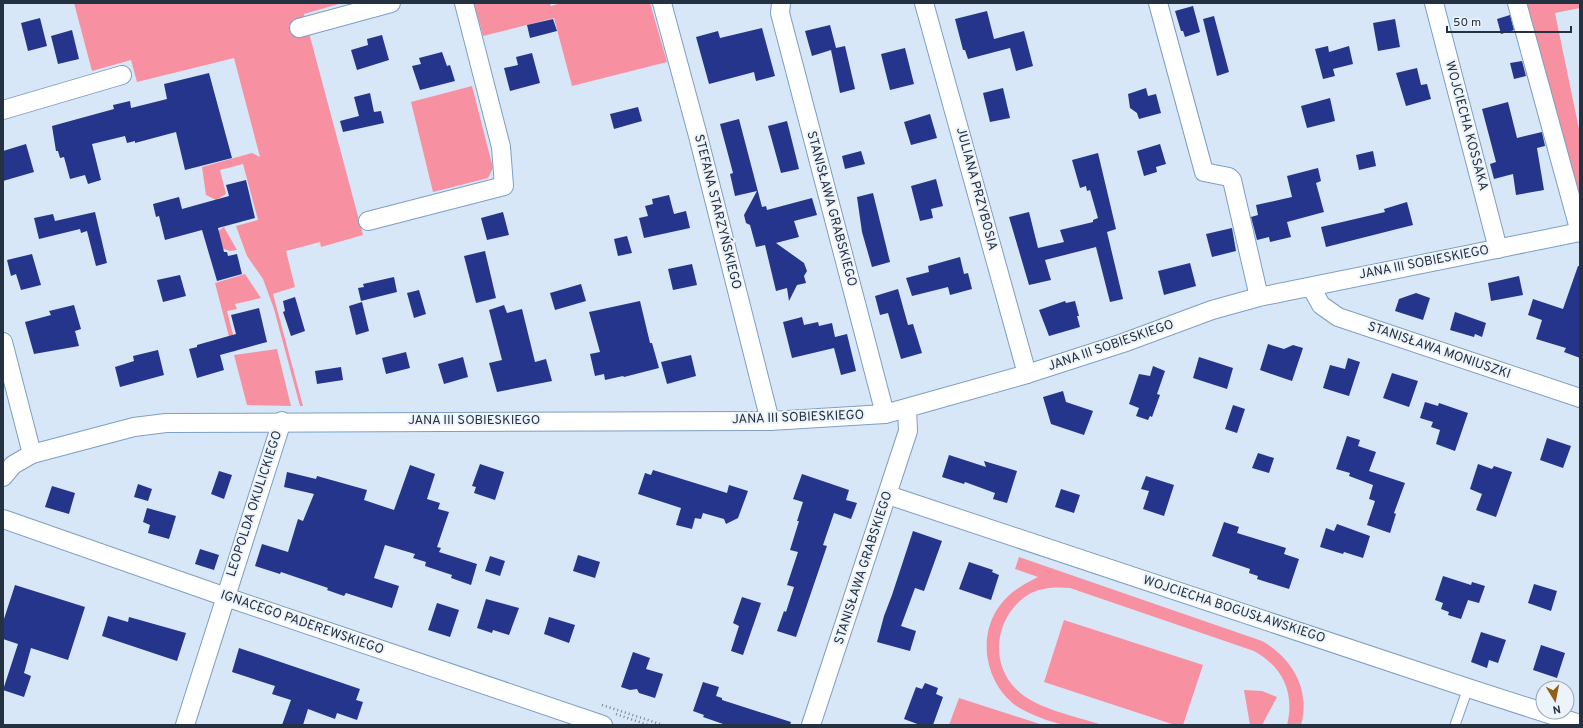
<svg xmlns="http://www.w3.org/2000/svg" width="1583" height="728" font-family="Overpass,sans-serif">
<rect width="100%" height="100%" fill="#d8e7f7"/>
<g fill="#f790a1">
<path d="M74,3H342L304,14L363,235L321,247L320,242L286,251L295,287L273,294L303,406H300L274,309L263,279L247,256L236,226L258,220L243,164L220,170L226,194L216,200L206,195L202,167L252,153L260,157L234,58L137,82L131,60L92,71Z"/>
<path d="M474,3H550L551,6L561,3H650L667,62L572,86L554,18L483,36Z"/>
<path d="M1526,3H1580V8L1555,13L1580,134V204Z"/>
<path d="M472,86L493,168L488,178L433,192L411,102Z"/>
<path d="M224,227L237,250L230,251L221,248L217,232Z"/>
<path d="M245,274L261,298L235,304L237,309L227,311L237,350L233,352L215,283Z"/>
<path d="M277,349L291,406L247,405L234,355Z"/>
<path d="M1019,557L1262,641C1292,658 1311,690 1301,725H1287C1295,693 1283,667 1254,651L1070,588C1057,587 1044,587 1031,593C997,612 987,660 1016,689C1035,709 1076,716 1102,725C1091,725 1077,727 1066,725C1052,723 1026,713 1015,705C984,681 977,634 1001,604C1011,591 1024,584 1038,577L1015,569Z"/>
<path d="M1064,620L1203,665L1183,725H1175L1044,682Z"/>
<path d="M1244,690L1262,691L1277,697L1262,725H1250Z"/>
<path d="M959,698L1043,725H949Z"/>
</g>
<g fill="#24358b">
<path d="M1193,6L1200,32L1185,37L1183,31H1181L1175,11Z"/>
<path d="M987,11L994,39L1024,31L1033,66L1016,71L1010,48L968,59L965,50H963L955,19Z"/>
<path d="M1510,15L1514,30L1501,34L1497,19Z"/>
<path d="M1214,16L1229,72L1217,76L1203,19Z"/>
<path d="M40,18L47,46L28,51L21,23Z"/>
<path d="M553,19L557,31L530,38L527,25Z"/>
<path d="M1395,19L1400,47L1378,51L1373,23Z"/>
<path d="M830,25L836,48L845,46L855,89L840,93L831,50L812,56L805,31Z"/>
<path d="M762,28L775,76L756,81L754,72L709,84L696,37L718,31L720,38Z"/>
<path d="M72,30L79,59L58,64L51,36Z"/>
<path d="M382,35L389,60L357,70L351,50L368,45L367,39Z"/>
<path d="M1328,46L1329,52L1349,46L1353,64L1333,69L1335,76L1323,79L1315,49Z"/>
<path d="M905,48L914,84L890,90L881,54Z"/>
<path d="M442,52L447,66L450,65L455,81L420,90L412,66L421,64L419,58Z"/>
<path d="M532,53L540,83L510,91L504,68L518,65L516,57Z"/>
<path d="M1522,61L1526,76L1514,79L1510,63Z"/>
<path d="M1417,68L1421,85L1427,84L1431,99L1406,106L1396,73Z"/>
<path d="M209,73L232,158L185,170L176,132L135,143V141L127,143L125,136L92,144L101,180L88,184L85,175L70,179L64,157L60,158L58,151H56L52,126L114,109L113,105L130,101L131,108L167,99L164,84Z"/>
<path d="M1003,88L1010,118L990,122L983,93Z"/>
<path d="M1146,88L1148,96L1156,94L1161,113L1139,119L1137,113L1130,108L1128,94Z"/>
<path d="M370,93L374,112L381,111L384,123L343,132L340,121L359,116L354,97Z"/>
<path d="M1330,98L1335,121L1307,128L1301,106Z"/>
<path d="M1508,102L1517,138L1542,132L1545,146L1537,148L1544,190L1516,195L1513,174L1494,179L1490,164L1496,162L1482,109Z"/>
<path d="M638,107L642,121L614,129L610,114Z"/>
<path d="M930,114L937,138L911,145L904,122Z"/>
<path d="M739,119L762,207L766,206L767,210L812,198L817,215L794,221L799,237L776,243L804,263L807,271L804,276L806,283L797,285L789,301L787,288L776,291L765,245L756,247L750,225L746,223L744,215L757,191L735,196L730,174L733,173L720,124Z"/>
<path d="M787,121L799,169L781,173L768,126Z"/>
<path d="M26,144L34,172L3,181V151Z"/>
<path d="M1160,144L1166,164L1156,167L1157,172L1144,176L1137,151Z"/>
<path d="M861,151L865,164L845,169L842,156Z"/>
<path d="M1373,151L1376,166L1359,170L1356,155Z"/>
<path d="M1098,153L1116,229L1107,232L1123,299L1110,302L1096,247L1045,260L1051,280L1029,285L1009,217L1029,212L1038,248L1064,242L1060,230L1093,222V220L1098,218L1090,190L1087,191L1086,186L1080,188L1072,160Z"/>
<path d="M1318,168L1321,181L1316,183L1324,212L1287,222L1291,237L1270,242L1269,237L1257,240L1251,217L1258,215L1256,205L1292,197L1287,176Z"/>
<path d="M936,179L943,206L931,209L933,218L920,221L911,186Z"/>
<path d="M246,180L255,218L218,228L224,252H227L228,256L237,254L242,274L217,281L202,230L165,240L159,216L156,217L153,204L179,197L182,209L229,196L226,185Z"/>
<path d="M873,193L890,262L872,267L862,232L857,197Z"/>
<path d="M669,195L674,214L686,211L690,228L644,238L639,218L648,216L645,206L653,204L652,199Z"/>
<path d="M1407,202L1413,225L1326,247L1321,227L1385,212L1384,209Z"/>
<path d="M95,212L107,263L96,266L87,231L81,233L80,229L39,239L34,218L53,214L55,221Z"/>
<path d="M503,212L509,235L487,240L481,218Z"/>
<path d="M1232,228L1236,251L1212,257L1206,234Z"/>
<path d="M627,236L632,253L618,256L614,239Z"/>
<path d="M485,251L496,298L476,303L464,256Z"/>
<path d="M32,254L41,285L21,290L16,274L11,276L7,260Z"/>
<path d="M960,257L964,274L968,273L972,289L950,295L948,287L912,296L906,278L929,272L928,266Z"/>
<path d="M1190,263L1196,286L1164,295L1158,271Z"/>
<path d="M692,264L697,285L673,290L668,269Z"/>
<path d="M1578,266H1580V358L1564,352L1566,348L1536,339L1542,320L1528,315L1533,299L1563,309Z"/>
<path d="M180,275L186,296L163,302L157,280Z"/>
<path d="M1519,276L1523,295L1491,301L1488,283Z"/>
<path d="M394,277L397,292L361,301L358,288L364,287L363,284Z"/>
<path d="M581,284L586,301L555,310L550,293Z"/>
<path d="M898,289L908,325L913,324L922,353L901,359L888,313L880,315L875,296Z"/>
<path d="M419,290L426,314L414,318L407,293Z"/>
<path d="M1416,293L1430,298L1423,320L1395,311L1399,299Z"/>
<path d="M295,297L305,331L291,336L283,312L285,311L283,301Z"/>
<path d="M640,301L650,343H652L659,368L624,377L623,376L605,380L604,374L595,376L590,354L600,352L589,312Z"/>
<path d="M1065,301L1066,303L1075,301L1079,316H1077L1080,327L1049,336L1039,310Z"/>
<path d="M362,302L369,331L356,335L349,306Z"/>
<path d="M74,305L81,329L75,331L79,346L34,354L25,322L51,315L49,311Z"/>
<path d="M504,305L507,313L522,309L535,362L546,359L552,381L497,392L489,363L502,360L489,310Z"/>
<path d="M259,308L267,342L220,355L224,370L197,378L189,349L197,347V345L236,334L231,315Z"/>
<path d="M1455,312L1486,323L1482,337L1475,334L1474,337L1450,330Z"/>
<path d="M802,317L804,325L818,322L819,326L832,323L835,337L847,334L856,371L841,375L834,348L792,358L783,322Z"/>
<path d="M1268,344L1284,349L1293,345L1303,348L1292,381L1260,370Z"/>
<path d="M158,350L164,375L120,387L115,367L134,361L133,356Z"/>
<path d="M406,352L410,368L386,374L382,358Z"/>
<path d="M691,355L696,376L667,384L661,362Z"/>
<path d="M463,357L468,377L444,384L438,364Z"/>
<path d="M1199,357L1233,368L1227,389L1193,378Z"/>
<path d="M1348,358L1360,362L1349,396L1323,388L1330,365L1345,369Z"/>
<path d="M1153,366L1165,371L1157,394L1160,395L1152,417L1150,416L1148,420L1136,416L1139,408L1129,404L1139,374L1150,376Z"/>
<path d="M341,367L343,380L317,384L315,371Z"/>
<path d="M1392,373L1418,381L1409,407L1383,398Z"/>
<path d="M1063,391L1066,402L1093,411L1084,435L1051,424L1043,397Z"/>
<path d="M1425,402L1438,406L1439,403L1468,413L1455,451L1436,444L1440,430L1431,427L1433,422L1420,418Z"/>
<path d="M1233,405L1245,409L1237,433L1225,429Z"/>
<path d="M1347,436L1360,440L1358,446L1376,452L1369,471L1405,483L1394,513L1396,514L1390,533L1367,525L1375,501L1369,499L1373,485L1349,476L1350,473L1336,469Z"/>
<path d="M1547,438L1571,446L1563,468L1540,460Z"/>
<path d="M1258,453L1274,458L1269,473L1252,468Z"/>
<path d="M949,455L986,467L984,461L1017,471L1007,503L993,499L995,493L965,482L964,484L942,477Z"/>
<path d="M480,464L504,472L495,500L474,493L476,487L472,486Z"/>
<path d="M1478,464L1492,469L1494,466L1512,472L1496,517L1476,510L1482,494L1470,489Z"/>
<path d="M410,465L435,474L427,499L440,503L438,509L449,512L437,547L441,548L439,552L477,564L471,585L451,578L452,575L425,566L426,562L413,558L415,554L385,545L374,578L399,586L392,608L346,593L344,596L327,590L328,588L281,572L280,574L255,566L262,544L288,552L298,519L303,521L314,494L284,487L287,472L316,479L317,476L367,490L364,500L394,510Z"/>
<path d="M653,470L727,493L729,485L748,491L738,518L726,524L724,519L703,513L701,519L695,518L692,529L676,525L681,508L638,494L645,473L651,475Z"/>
<path d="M219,471L232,475L224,499L211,494Z"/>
<path d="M802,474L849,490L846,500L857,503L851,519L834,513L823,545L827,546L796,637L777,631L784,611L786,612L794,587L787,585L798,552L790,550L799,521H797L803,502L793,499Z"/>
<path d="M1146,476L1174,485L1164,516L1143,509L1149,491L1141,489Z"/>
<path d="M138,484L152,489L148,501L134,497Z"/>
<path d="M52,486L75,493L69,514L45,507Z"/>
<path d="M1061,489L1080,495L1074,513L1055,507Z"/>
<path d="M147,508L176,516L169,539L148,533L150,525L143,522Z"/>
<path d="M1224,522L1239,527L1237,533L1286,548L1284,554L1299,559L1289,589L1257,579L1258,576L1249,573L1250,569L1212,556Z"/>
<path d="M1337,524L1370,536L1363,558L1344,552L1343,554L1320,547L1326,528L1334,531Z"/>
<path d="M913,531L942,541L924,591L915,588L901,626L916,631L910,651L877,642L884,616L892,595Z"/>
<path d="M200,549L219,555L214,570L195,564Z"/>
<path d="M578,555L600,562L595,578L573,571Z"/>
<path d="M490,556L505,561L500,576L485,571Z"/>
<path d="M969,562L993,570L992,572L999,575L991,600L959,589Z"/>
<path d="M1443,576L1471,585L1472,582L1485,586L1479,603L1468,600L1461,619L1448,615L1449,612L1441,609L1443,603L1435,600Z"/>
<path d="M1534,584L1557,591L1551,611L1528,603Z"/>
<path d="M15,585L85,607L68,660L31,648L24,673L31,676L24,697L3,690L18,644L3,639V622Z"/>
<path d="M742,597L761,603L743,655L731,651L739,626L733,623Z"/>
<path d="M486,599L519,608L509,635L493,630L492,633L477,628Z"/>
<path d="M437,603L459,610L450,637L428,630Z"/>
<path d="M108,616L128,622L129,617L186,633L177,661L102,636Z"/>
<path d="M549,617L575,625L569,643L544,634Z"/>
<path d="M1481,632L1506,640L1498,663L1489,660L1487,668L1471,662Z"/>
<path d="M1541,645L1565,653L1557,678L1533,670Z"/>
<path d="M239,648L360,689L356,700L363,702L357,720L337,713L335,719L308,709L303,725H282L291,700L272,694L275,686L232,672Z"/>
<path d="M633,652L650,658L646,669L663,674L655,698L639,693L637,689L630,690L621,687Z"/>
<path d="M703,682L719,687L716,696L722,698V700L791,722L790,725H726L703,717L704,715L693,711Z"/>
<path d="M925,683L938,688L936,694L943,697L933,725H920L904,719L916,687L922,689Z"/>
</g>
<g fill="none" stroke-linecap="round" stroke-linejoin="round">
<g stroke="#7c9fc4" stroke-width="11">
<path id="service" d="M1455,725L1468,688"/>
</g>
<g stroke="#7c9fc4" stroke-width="20">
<g id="minor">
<path d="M662,3L698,136L770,421"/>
<path d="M781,3L780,13L885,414"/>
<path d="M924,3L1027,374"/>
<path d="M1158,3L1204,172L1229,177L1232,180L1259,297"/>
<path d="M1434,3L1498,249"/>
<path d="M1517,3L1580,232"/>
<path d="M299,28L391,3"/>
<path d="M3,110L122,75"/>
<path d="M368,221L504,186L501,147L464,3"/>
<path d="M1311,287L1321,305L1338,317L1580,398"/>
<path d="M3,342L32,454"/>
<path d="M3,477L13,465L32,454L134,427L166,423L770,421L885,414L1027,374L1123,343L1212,310L1259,297L1580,232"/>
<path d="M888,495L1468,688L1580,724"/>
<path d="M3,519L226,597L603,725"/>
<path d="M185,725L282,421"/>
<path d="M811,725L908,431L907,409"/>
</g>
</g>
<g stroke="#768594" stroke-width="2.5" stroke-dasharray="1 3" stroke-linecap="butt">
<path d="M602,705L663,725"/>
<path d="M616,714L648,725"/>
</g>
<use href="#service" stroke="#fff" stroke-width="9"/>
<use href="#minor" stroke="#fff" stroke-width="18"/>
</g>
<g text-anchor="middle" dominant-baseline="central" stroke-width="4" stroke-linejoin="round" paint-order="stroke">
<g font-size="13" fill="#233140" stroke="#ecf3fb">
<text transform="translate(1466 126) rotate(75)">WOJCIECHA KOSSAKA</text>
<text transform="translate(976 189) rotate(75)">JULIANA PRZYBOSIA</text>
<text transform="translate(831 209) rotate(75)">STANISŁAWA GRABSKIEGO</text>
<text transform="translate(717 212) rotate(76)">STEFANA STARZYŃSKIEGO</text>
<text transform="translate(1424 263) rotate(-11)">JANA III SOBIESKIEGO</text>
<text transform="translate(1111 346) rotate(-19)">JANA III SOBIESKIEGO</text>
<text transform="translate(1439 351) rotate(19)">STANISŁAWA MONIUSZKI</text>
<text transform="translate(798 418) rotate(-2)">JANA III SOBIESKIEGO</text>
<text x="474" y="421">JANA III SOBIESKIEGO</text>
<text transform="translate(255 504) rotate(-72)">LEOPOLDA OKULICKIEGO</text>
<text transform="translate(864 568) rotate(-72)">STANISŁAWA GRABSKIEGO</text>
<text transform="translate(1234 610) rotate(18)">WOJCIECHA BOGUSŁAWSKIEGO</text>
<text transform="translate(302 623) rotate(19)">IGNACEGO PADEREWSKIEGO</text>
</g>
</g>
<rect width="1583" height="728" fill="none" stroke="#233140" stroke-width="8"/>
<g transform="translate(1555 700) rotate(170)"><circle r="19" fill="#ecf3fb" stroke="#9ca5b0"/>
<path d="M0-3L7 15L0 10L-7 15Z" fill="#935f13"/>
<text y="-6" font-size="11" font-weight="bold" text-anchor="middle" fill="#233140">N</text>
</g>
<path d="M1447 26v6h124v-6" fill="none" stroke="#233140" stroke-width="2"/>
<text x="1453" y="26" font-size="12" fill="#233140" stroke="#ecf3fb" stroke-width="3" paint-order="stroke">50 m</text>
</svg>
